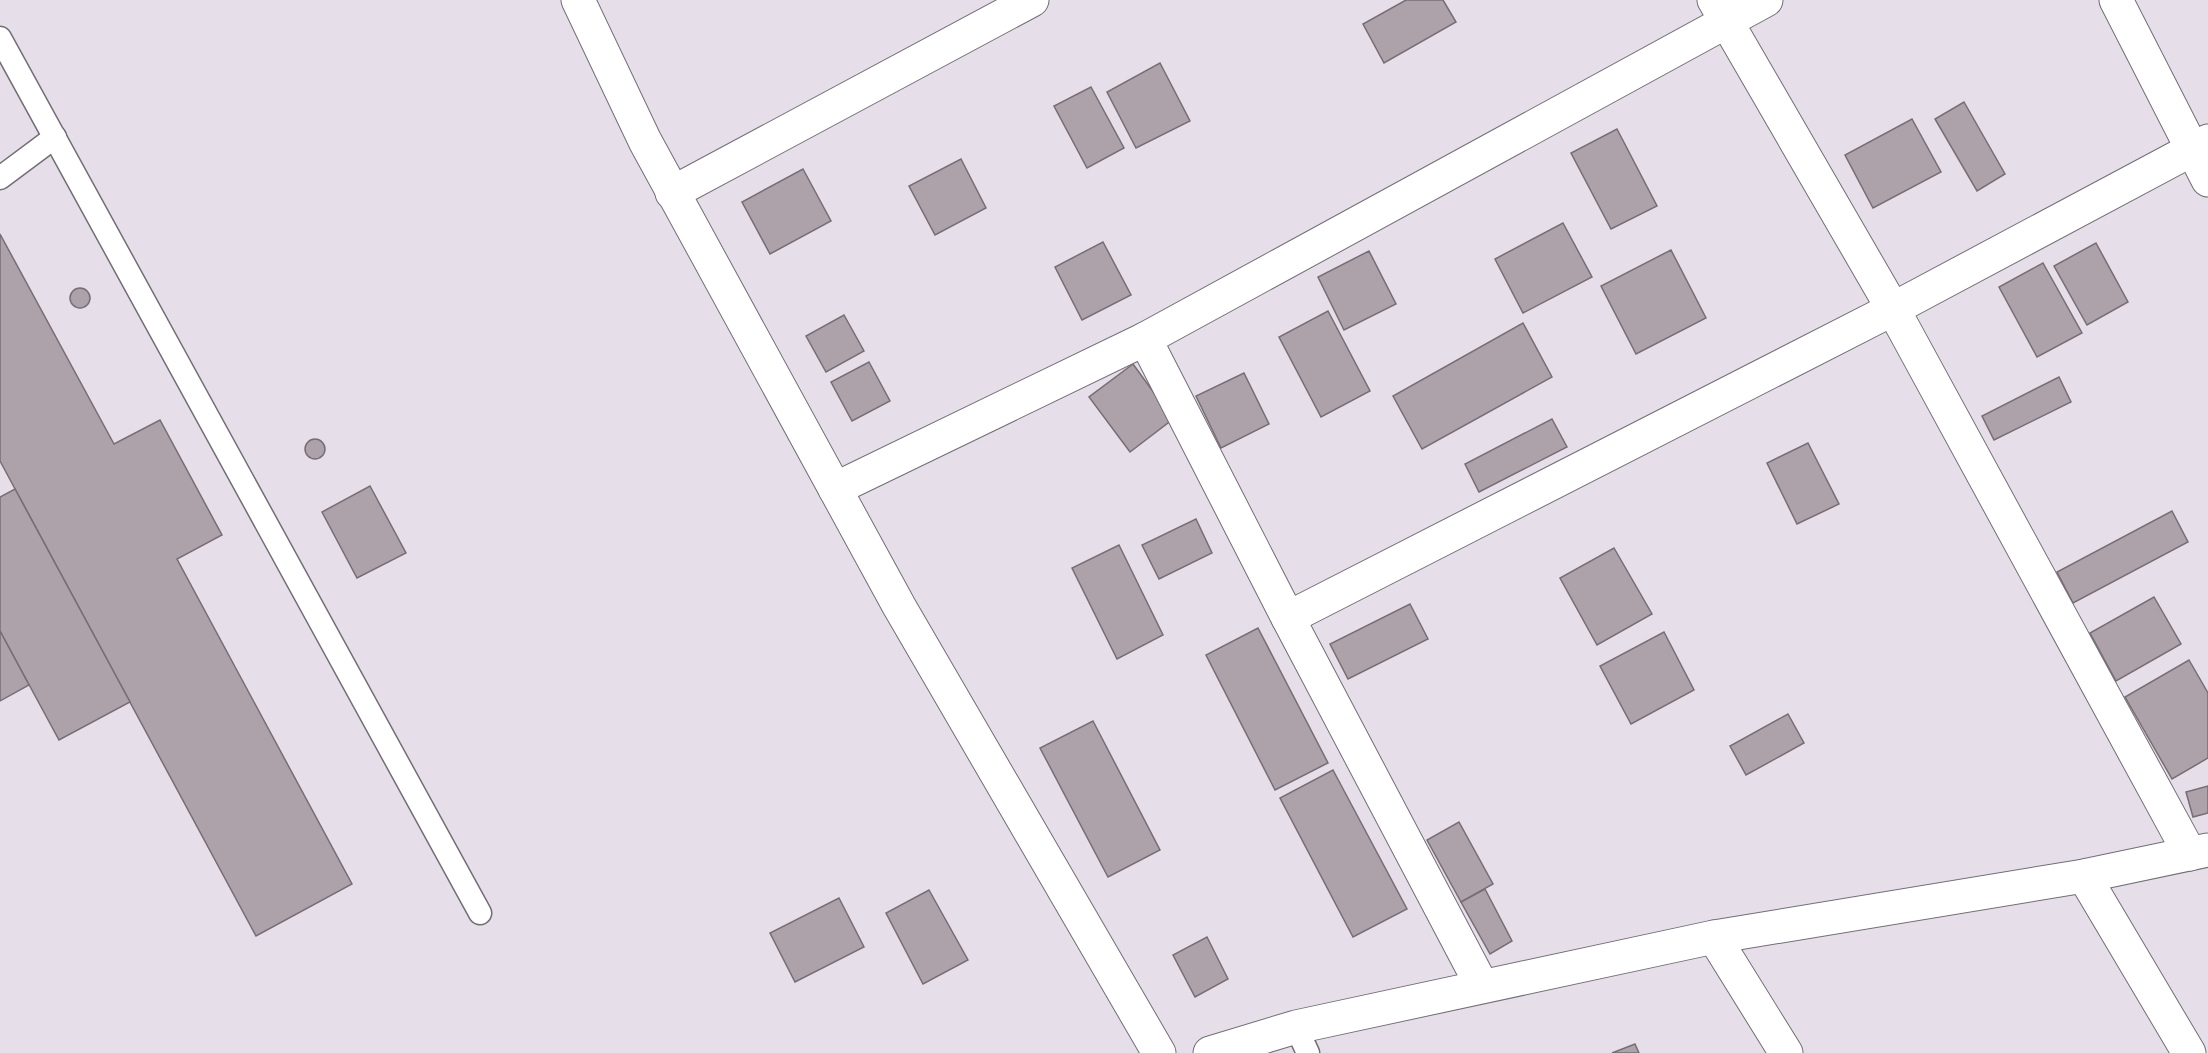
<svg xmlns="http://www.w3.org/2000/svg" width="2208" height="1053" font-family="'Varela Round',sans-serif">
<rect width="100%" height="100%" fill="#e6dfea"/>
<g fill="#ada2a9" stroke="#776d74" stroke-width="1.5">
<path d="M1406,0H1443L1456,22L1384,63L1363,24Z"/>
<path d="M1160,63L1190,121L1136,148L1107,92Z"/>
<path d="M1091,87L1124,148L1087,168L1054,106Z"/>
<path d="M1964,102L2005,174L1977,191L1935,119Z"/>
<path d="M1912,119L1941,172L1873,208L1845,155Z"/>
<path d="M1617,129L1657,206L1611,229L1571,153Z"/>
<path d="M961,159L986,208L935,235L909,186Z"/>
<path d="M803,169L831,221L770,254L742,202Z"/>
<path d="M1563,223L1592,277L1523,313L1495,259Z"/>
<path d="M0,234L114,444L160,420L222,535L177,559L352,884L256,936L0,461Z"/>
<path d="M1103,242L1131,295L1082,320L1055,267Z"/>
<path d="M2096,243L2128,302L2087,325L2054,266Z"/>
<path d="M1671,250L1706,318L1636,354L1601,286Z"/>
<path d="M1369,251L1396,304L1344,330L1318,277Z"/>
<path d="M2043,263L2082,333L2037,357L1999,287Z"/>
<circle cx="80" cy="298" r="10"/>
<path d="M1328,311L1370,391L1321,417L1279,337Z"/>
<path d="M844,315L864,351L826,372L806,336Z"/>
<path d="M1523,323L1552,377L1422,449L1393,396Z"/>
<path d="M869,362L890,401L852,421L831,382Z"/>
<path d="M1133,364L1173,419L1130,452L1089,397Z"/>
<path d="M1244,373L1269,424L1221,448L1196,396Z"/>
<path d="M2059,377L2071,402L1994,440L1982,416Z"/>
<path d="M1552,419L1567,447L1479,492L1465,464Z"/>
<circle cx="315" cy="449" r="10"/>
<path d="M1808,443L1839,504L1797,524L1767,463Z"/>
<path d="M370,486L406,553L357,578L322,512Z"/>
<path d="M15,489L130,702L59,740L0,631V497Z"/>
<path d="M2172,511L2188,542L2073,603L2057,572Z"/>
<path d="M1196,519L1212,553L1159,579L1142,545Z"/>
<path d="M1119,545L1163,635L1117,659L1072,568Z"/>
<path d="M1614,548L1652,614L1597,645L1560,578Z"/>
<path d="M2154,597L2181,644L2116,681L2090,633Z"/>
<path d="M1410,604L1428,639L1348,679L1330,644Z"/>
<path d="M1258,628L1328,763L1275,790L1206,655Z"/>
<path d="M0,631L29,685L0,701Z"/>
<path d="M1664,632L1694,690L1631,724L1600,666Z"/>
<path d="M2189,660L2208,693V758L2172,779L2125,697Z"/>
<path d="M1788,714L1804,743L1746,775L1730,746Z"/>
<path d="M1093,721L1160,850L1108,877L1040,748Z"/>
<path d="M1333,770L1407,909L1353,937L1280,798Z"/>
<path d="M2208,786V813L2193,817L2186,792Z"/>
<path d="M1459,822L1493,884L1461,902L1427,840Z"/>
<path d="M1485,889L1512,941L1490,954L1461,902Z"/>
<path d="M929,890L968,960L923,984L886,913Z"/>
<path d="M839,898L864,947L795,982L770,933Z"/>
<path d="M1207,937L1228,979L1195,997L1173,955Z"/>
<path d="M1635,1044L1639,1053H1612Z"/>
</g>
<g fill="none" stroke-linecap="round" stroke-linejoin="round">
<g stroke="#736d76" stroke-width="25">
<g id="lane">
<path d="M0,38L480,913"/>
<path d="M0,178L55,137"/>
<path d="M1296,1027L1308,1053"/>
</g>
</g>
<g stroke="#736d76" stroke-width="35">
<g id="street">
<path d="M578,0L645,141L899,606L1159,1053"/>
<path d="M1714,0L1893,309L2190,854"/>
<path d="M2116,0L2208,180"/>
<path d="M672,193L1032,0"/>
<path d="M1145,339L1288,618L1482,986"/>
<path d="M835,489L1145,339L1766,0"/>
<path d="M1288,618L1893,309L2208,141"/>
<path d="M2084,876L2189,1053"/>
<path d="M1714,937L1786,1053"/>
<path d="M1210,1053L1296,1027L1714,937L2084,876L2208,850"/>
</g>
</g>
<use href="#lane" stroke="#fff" stroke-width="22"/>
<use href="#street" stroke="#fff" stroke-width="33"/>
</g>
</svg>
